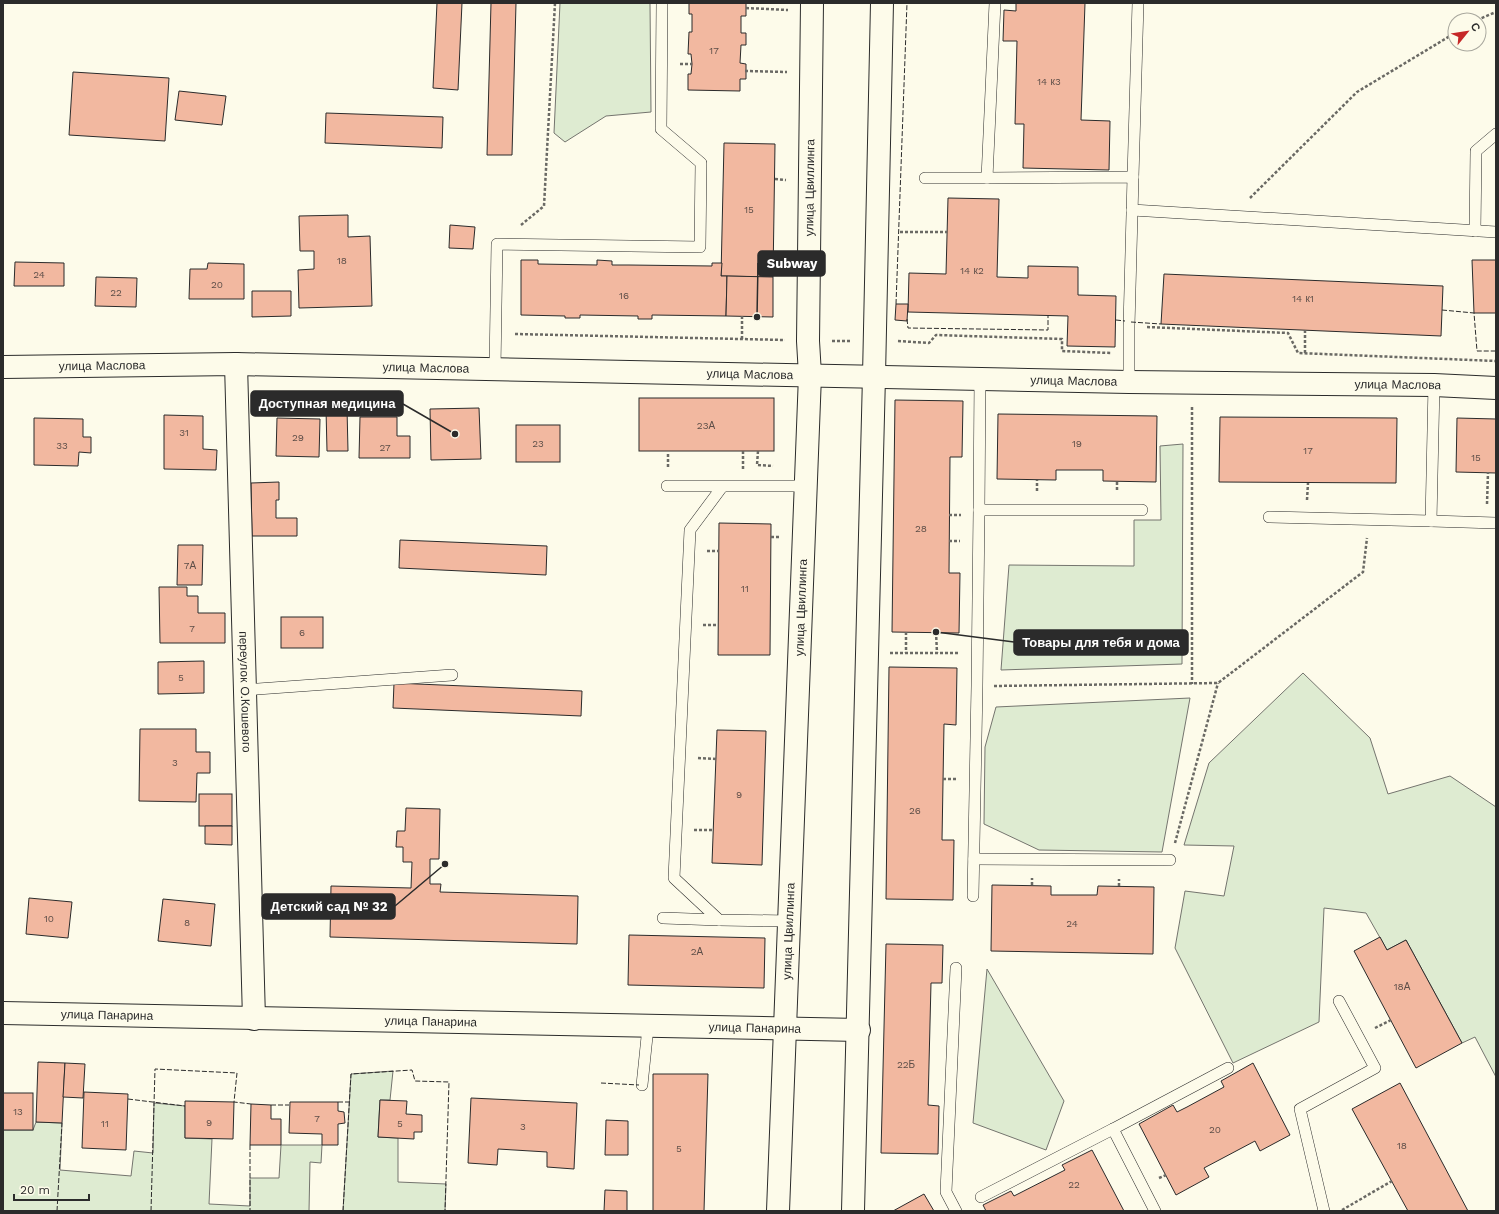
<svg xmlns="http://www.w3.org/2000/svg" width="1499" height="1214" font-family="'Work Sans',sans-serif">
<rect width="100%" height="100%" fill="#fdfbea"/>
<g fill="#deebd1" stroke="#74746e">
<path d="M560,3H650L651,112L606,116L565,142L554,133Z"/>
<path d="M1183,444L1182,664L1001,670L1009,565L1134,566V520H1161L1160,446Z"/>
<path d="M1303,673L1370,738L1388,794L1450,776L1496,807V1077L1475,1037L1462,1043L1406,940L1387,950L1366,913L1324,908L1319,1022L1233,1063L1175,948L1185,891L1224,896L1234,846L1184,845L1209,763Z"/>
<path d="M1190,698L1162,852L1039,850L984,824L985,747L996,707Z"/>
<path d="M987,969L1064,1101L1046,1150L973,1123Z"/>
<path d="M393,1071L390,1100H380L378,1137L398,1138V1182L446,1184L445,1211H343L351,1074Z"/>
<path d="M154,1103L185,1106V1138L212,1139L209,1204L250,1206V1178H279L281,1145H322L321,1163L310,1162L309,1211H3V1130H33L36,1122L62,1123L60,1170L131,1176L134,1151L153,1153Z"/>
</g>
<g fill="#f2b8a0" stroke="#2b2b2b">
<path d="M437,3H462L458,90L433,88Z"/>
<path d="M491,3H516L512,155H487Z"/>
<path d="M689,3H746V16H741V33H746V45H741L740,63L746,64V79H740V91L688,90V74H691L692,64L691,54H688L689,32H692V14H689Z"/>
<path d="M1016,3H1085L1081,120L1110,121L1109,170L1023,168L1024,124H1015L1017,41H1003L1004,10L1016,11Z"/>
<path d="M73,72L169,78L165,141L69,135Z"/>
<path d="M179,91L226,96L222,125L175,120Z"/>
<path d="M326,113L443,117L442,148L325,143Z"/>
<path d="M724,143L775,144L773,277L721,276Z"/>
<path d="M948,198L999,199L997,277L1028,278V266L1078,267V295L1116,296L1115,347L1067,346L1068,316L908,312L909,273L946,274Z"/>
<path d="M348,215V237L370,236L372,306L299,308L298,270L314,269V251H300L299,216Z"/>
<path d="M450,225L475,227L473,249L449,248Z"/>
<path d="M521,260H538V264L597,265V260L612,261V265H629L712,266V263H722L721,276H727L726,316L652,315V319H638V316L580,315V318H565V316L521,315Z"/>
<path d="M1472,260H1496V313H1474Z"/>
<path d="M15,262L64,263V286H14Z"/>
<path d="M208,263L244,264V299H189L190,269H207Z"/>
<path d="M1164,274L1443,286L1441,336L1161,324Z"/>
<path d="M727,276L773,277V317L726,316Z"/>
<path d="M96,277L137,278L136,307L95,306Z"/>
<path d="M252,291H291V316L252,317Z"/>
<path d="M896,304H908L907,321L895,320Z"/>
<rect x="639" y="398" width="135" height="53"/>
<path d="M895,400L963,401L962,457H950L949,573H960L959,633L892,632Z"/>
<path d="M347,408L348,451H327L326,409Z"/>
<path d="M479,408L481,459L431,460L430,409Z"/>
<path d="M998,414L1157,416L1156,482L1103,481V470H1056V480L997,479Z"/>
<path d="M164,415L203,416V449L217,450L216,470L164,469Z"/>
<path d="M360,417H397V436H410V458H359Z"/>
<path d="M1220,417L1397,418L1396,483L1219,482Z"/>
<path d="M34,418L83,419V437H91V453L79,452L78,466L34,465Z"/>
<path d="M277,418L320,419L319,457L276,456Z"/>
<path d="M1457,418L1496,419V473L1456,472Z"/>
<rect x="516" y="425" width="44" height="37"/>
<path d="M279,482V500H276V518H297V536H252L251,483Z"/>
<path d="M719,523L771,524L770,655H718Z"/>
<path d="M400,540L547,546L546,575L399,568Z"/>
<path d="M178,545H203L202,585H177Z"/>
<path d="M159,587H187V596H198V613H225V643H160Z"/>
<rect x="281" y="617" width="42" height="31"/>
<path d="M204,661V693L158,694V662Z"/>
<path d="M889,667L957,668L956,725L944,724L942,840H954L953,900L886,899Z"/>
<path d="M394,683L582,691L581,716L393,708Z"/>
<path d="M140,729H196V752H210V773H197L196,802L139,801Z"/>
<path d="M717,730L766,731L762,865L712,863Z"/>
<rect x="199" y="794" width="33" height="32"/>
<path d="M406,808L440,809L439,859H430V884H441L440,892L578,896L577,944L330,937L331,886L411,888L412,862H403V847H396L397,831H405Z"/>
<path d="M205,826H232V845L205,844Z"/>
<path d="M992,885L1051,886V895H1097L1098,886L1154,887L1153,954L991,951Z"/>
<path d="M29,898L72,902L68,938L26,934Z"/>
<path d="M163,899L215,904L211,946L158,941Z"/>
<path d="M629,935L765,938L764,988L628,985Z"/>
<path d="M1380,937L1387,950L1406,940L1462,1043L1416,1068L1354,951Z"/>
<path d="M886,944L943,945L942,983H931L928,1105L939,1106L938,1154L881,1153Z"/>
<path d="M38,1062L65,1063L62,1123L36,1122Z"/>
<path d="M65,1063L85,1064L83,1098L63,1097Z"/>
<path d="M1253,1063L1290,1135L1260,1151L1255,1141L1204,1168L1209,1177L1176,1195L1139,1124L1173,1105L1177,1112L1187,1107L1224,1087L1221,1081Z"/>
<path d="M653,1074H708L704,1211H653Z"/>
<path d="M1400,1083L1468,1211H1408L1352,1109Z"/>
<path d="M84,1092L128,1094L126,1150L82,1148Z"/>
<rect x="3" y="1093" width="30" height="37"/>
<path d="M471,1098L577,1103L574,1169L547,1167V1152L498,1149L497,1165L468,1163Z"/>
<path d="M380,1100L407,1101L406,1114L422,1115V1132H414V1139L378,1137Z"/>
<path d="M185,1101L234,1102L233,1139L185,1138Z"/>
<path d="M290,1102H338V1111L344,1112L345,1123L338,1124V1145H322V1134L289,1133Z"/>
<path d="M251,1104L271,1105V1119H281V1145H250Z"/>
<path d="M606,1120L628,1121V1155H605Z"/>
<path d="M1092,1150L1124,1211H986L983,1205L1011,1191L1014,1196L1065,1170L1062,1165Z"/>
<path d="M605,1190L627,1191V1211H604Z"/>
<path d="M924,1194L934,1211H893Z"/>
</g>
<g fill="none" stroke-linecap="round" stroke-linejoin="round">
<g stroke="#2b2b2b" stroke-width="12">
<g id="lane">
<path d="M1133,177L1138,3"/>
<path d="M925,178H987L995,3"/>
<path d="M987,178L1133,177L1129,326V382"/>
<path d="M1132,210L1496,232"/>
<path d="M1475,231L1476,151L1496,134"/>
<path d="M495,369L497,244L700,247L701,163L661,129L662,3"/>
<path d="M980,378L979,510H1142"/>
<path d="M667,486H806"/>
<path d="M722,487L690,530L674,878L719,920L789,921"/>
<path d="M1269,517L1431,521L1434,385"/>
<path d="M1431,521L1496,523"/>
<path d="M245,690L452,675"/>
<path d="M974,859L1170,860"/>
<path d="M973,896L977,686L979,510"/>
<path d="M663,918L719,920"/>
<path d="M642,1085L648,1027"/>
<path d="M981,1197L1113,1129"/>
<path d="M956,1211L946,1192L956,968"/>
<path d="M1155,1211L1113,1129L1228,1068"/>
<path d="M1324,1211L1300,1109L1375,1068L1339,1001"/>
</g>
</g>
<g stroke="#2b2b2b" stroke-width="24">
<g id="street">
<path id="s1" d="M236,364L254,1019"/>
<path id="s2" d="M3,367L236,364L1129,382L1434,385L1496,388"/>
</g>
</g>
<g stroke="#2b2b2b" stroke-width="24">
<g id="secondary">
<path id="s3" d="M3,1013L859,1030"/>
<path id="s4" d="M778,1211L810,375L808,341L812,3"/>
<path d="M853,1211L874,376L882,3"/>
</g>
</g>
<g stroke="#6a6964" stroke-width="2.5" stroke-dasharray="3 2" stroke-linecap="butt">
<path d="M746,8L788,10"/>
<path d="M1477,20L1496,12"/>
<path d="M680,64H692"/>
<path d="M745,71L787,72"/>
<path d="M775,179L786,180"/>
<path d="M1250,198L1357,92L1455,33"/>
<path d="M521,225L544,206L555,3"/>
<path d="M900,232H947"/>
<path d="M742,316V339"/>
<path d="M1147,327L1288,333L1298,353L1496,361"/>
<path d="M515,334L785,340"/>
<path d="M832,341H851"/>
<path d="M898,341L929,343L936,335L1062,339V351L1111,353"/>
<path d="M1305,353V330"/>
<path d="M1192,407V684"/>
<path d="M758,451L757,465L773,466"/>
<path d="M668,467V452"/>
<path d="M743,469V451"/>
<path d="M1117,482V491"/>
<path d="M1037,491V480"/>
<path d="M1307,500L1308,483"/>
<path d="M1487,504L1488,472"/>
<path d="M949,515H961"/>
<path d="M771,537H781"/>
<path d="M949,541H960"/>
<path d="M707,551H719"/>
<path d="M703,625H718"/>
<path d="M906,632V653"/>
<path d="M936,632L937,653"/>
<path d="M890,653H959"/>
<path d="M994,686L1218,683L1363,572L1367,538"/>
<path d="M698,758L716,759"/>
<path d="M943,779H956"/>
<path d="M694,830H713"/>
<path d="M1175,843L1218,683"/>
<path d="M1032,885V878"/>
<path d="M1119,886V879"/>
<path d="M1375,1028L1391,1020"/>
<path d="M1159,1178L1166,1175"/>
<path d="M1342,1210L1392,1181"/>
</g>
<use href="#lane" stroke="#fdfbea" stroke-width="11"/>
<use href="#street" stroke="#fdfbea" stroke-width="22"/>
<use href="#secondary" stroke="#fdfbea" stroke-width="22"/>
<g stroke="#2b2b2b" stroke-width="1" stroke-dasharray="5 2" stroke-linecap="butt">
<path d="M896,304L907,3"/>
<path d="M1442,310L1474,313L1477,351H1496"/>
<path d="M907,319L908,328L1048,330V316"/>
<path d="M1116,320L1125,321"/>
<path d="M1131,322L1161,324"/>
<path d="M601,1083L639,1085"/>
<path d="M128,1099L185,1106"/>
<path d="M338,1102H349"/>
<path d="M271,1105H289"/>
<path d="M250,1145V1211"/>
<path d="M57,1211L62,1123"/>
<path d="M151,1211L155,1069L237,1073L234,1102L251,1104"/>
<path d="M343,1211L351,1074L412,1070L415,1081L449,1082L445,1211"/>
</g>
</g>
<g text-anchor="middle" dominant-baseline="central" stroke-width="3" stroke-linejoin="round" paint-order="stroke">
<g font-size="10" fill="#5d4e48">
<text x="714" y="50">17</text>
<text x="1049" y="81">14 к3</text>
<text x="749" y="209">15</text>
<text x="342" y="260">18</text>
<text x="972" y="270">14 к2</text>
<text x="39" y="274">24</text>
<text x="217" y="284">20</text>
<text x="116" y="292">22</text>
<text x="624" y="295">16</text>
<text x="1303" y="298">14 к1</text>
<text x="706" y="425">23А</text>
<text x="184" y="432">31</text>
<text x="298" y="437">29</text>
<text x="538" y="443">23</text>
<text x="1077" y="443">19</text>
<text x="62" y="445">33</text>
<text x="385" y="447">27</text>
<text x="1308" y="450">17</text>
<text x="1476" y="457">15</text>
<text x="921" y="528">28</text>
<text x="190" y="565">7А</text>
<text x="745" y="588">11</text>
<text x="192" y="628">7</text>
<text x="302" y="632">6</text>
<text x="181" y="677">5</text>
<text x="175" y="762">3</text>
<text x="739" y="794">9</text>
<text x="915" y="810">26</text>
<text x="49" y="918">10</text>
<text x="187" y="922">8</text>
<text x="1072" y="923">24</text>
<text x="697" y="951">2А</text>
<text x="1402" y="986">18А</text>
<text x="906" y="1064">22Б</text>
<text x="18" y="1111">13</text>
<text x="317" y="1118">7</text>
<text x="209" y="1122">9</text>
<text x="105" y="1123">11</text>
<text x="400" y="1123">5</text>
<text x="523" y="1126">3</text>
<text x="1215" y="1129">20</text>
<text x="1402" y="1145">18</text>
<text x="679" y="1148">5</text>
<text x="1074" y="1184">22</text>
</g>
<g font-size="12" fill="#2b2b2b" stroke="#fdfbea">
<text stroke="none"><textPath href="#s4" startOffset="1024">улица Цвиллинга</textPath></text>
<text stroke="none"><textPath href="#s2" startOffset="99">улица Маслова</textPath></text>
<text stroke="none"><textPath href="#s2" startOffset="423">улица Маслова</textPath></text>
<text stroke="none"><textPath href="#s2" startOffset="747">улица Маслова</textPath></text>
<text stroke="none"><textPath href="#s2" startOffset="1071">улица Маслова</textPath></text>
<text stroke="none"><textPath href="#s2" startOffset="1395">улица Маслова</textPath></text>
<text stroke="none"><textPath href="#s4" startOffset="604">улица Цвиллинга</textPath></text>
<text stroke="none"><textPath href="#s1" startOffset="328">переулок О.Кошевого</textPath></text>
<text stroke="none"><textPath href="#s4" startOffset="280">улица Цвиллинга</textPath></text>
<text stroke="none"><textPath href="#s3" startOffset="104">улица Панарина</textPath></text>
<text stroke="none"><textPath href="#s3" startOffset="428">улица Панарина</textPath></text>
<text stroke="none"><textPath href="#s3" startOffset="752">улица Панарина</textPath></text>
</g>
</g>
<path fill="none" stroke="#2b2b2b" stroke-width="1.5" d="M757 317L758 263M455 434L403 404M936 632L1014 642M445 864L395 906"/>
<g fill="#2b2b2b" stroke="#fdfbea" stroke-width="1.5">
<circle cx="757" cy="317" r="4"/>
<circle cx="455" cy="434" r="4"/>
<circle cx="936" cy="632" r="4"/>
<circle cx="445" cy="864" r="4"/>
</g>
<g fill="#2b2b2b" stroke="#2b2b2b" stroke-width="1.5">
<rect x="758" y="251" width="67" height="25" rx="4"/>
<rect x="251" y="391" width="152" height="25" rx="4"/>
<rect x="1014" y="630" width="174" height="25" rx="4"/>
<rect x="262" y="894" width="133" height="25" rx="4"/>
</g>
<g font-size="13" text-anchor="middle" font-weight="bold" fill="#fff">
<text x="792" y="268">Subway</text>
<text x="327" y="408">Доступная медицина</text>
<text x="1101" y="647">Товары для тебя и дома</text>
<text x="329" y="911">Детский сад № 32</text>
</g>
<rect width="1499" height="1214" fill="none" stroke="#2b2b2b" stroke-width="8"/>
<g transform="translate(1467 32) rotate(60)"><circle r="19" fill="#fdfbea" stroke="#a9a89e"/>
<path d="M0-3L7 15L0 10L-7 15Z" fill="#c62828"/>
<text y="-6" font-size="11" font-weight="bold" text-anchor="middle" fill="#2b2b2b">С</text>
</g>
<path d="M14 1194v6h75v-6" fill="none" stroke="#2b2b2b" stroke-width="2"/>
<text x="20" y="1194" font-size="12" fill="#2b2b2b" stroke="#fdfbea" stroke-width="3" paint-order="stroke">20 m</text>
</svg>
